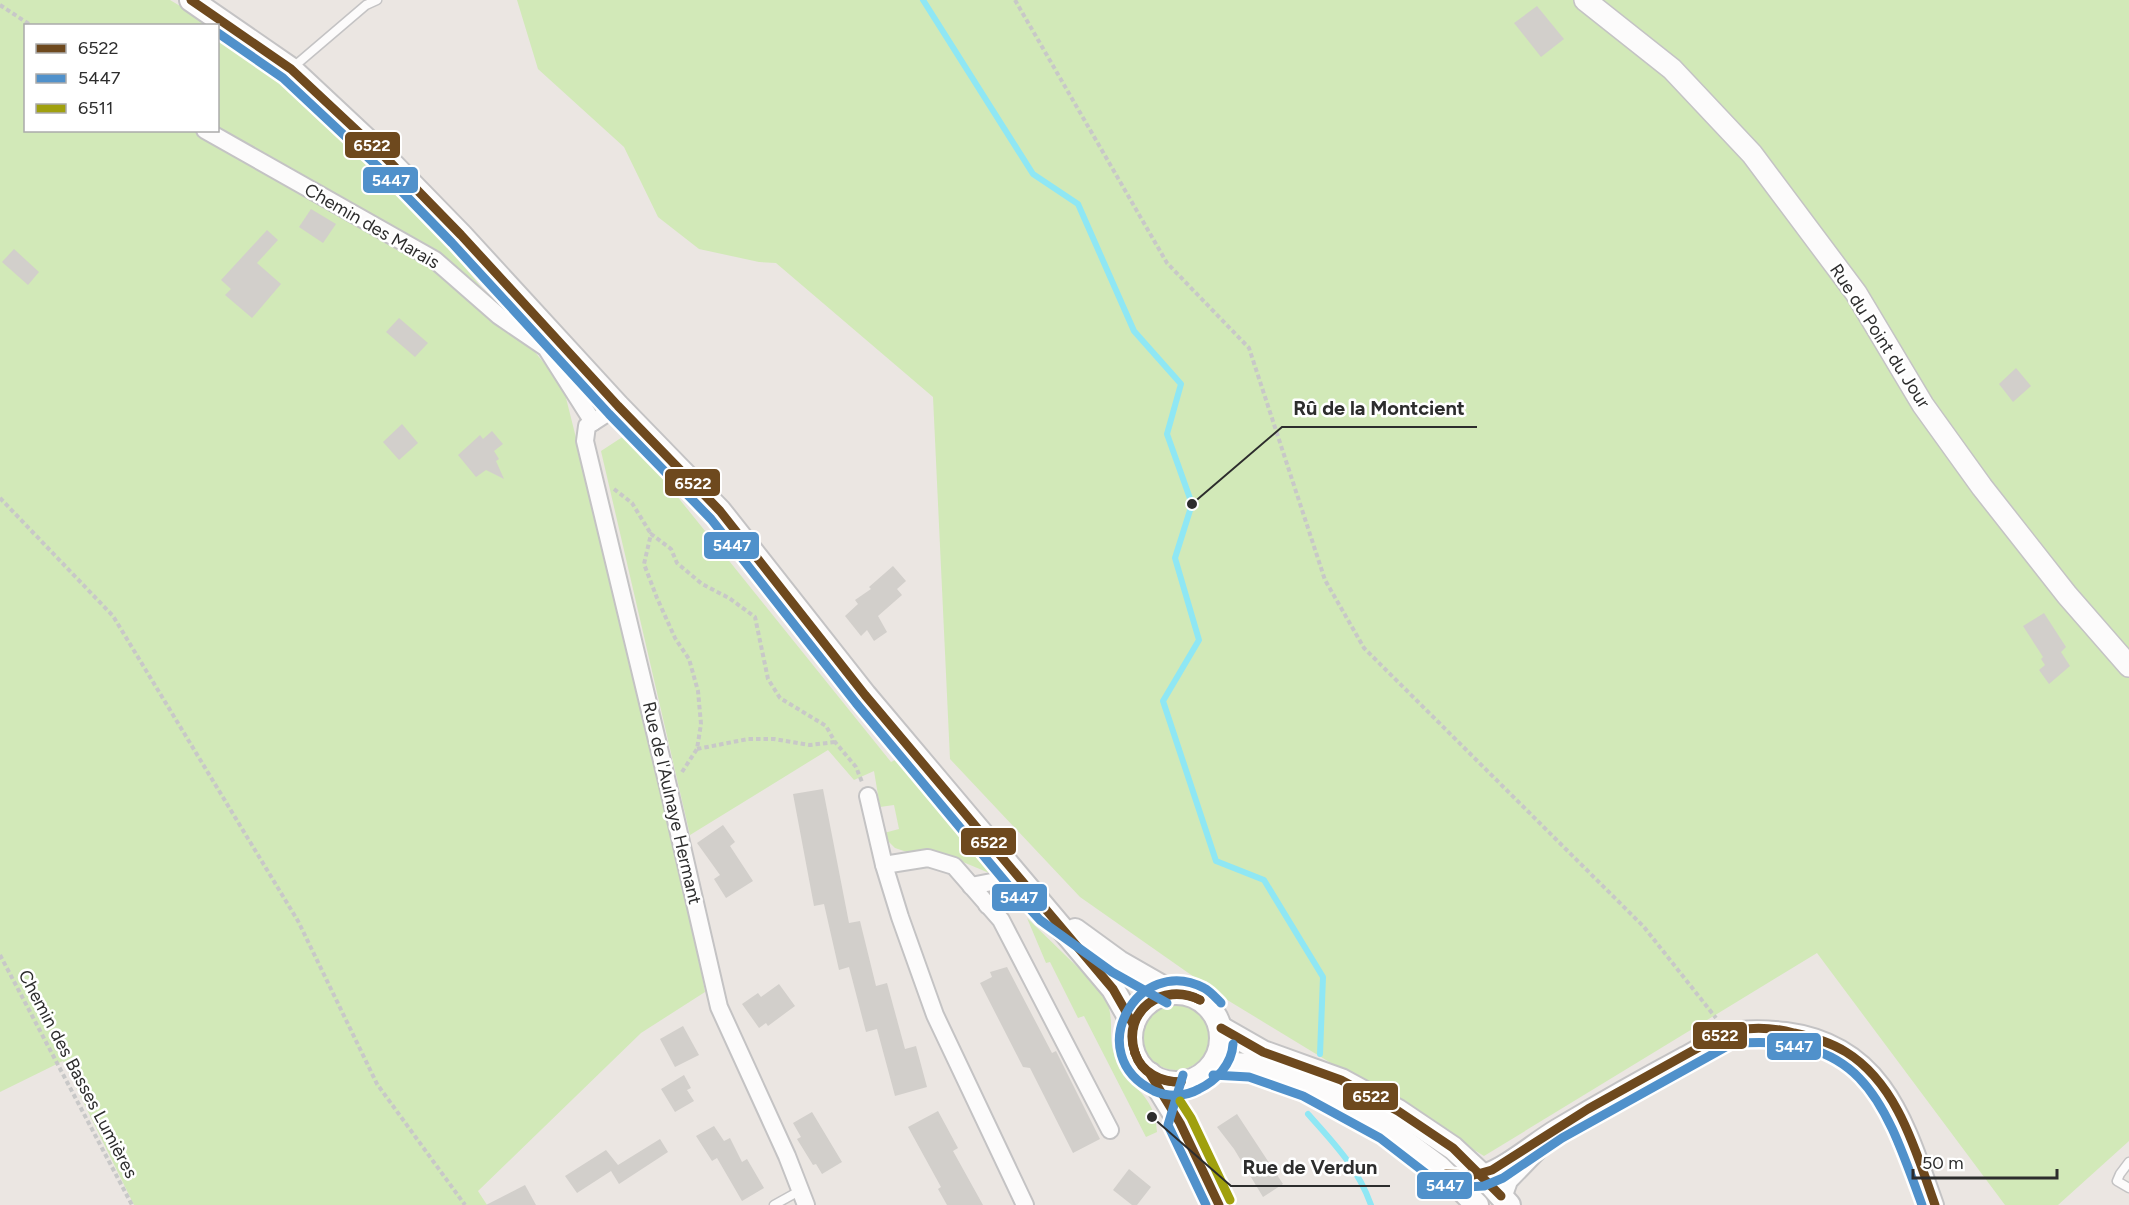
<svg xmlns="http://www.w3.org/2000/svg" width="2129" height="1205" font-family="Figtree,sans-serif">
<rect width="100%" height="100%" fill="#ebe6e2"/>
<g fill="#d2e9b8">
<path d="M0,0H170L212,25L26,26V130H218V29L228,35L362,143L563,386L679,848L705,992L641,1033L478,1191L487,1205H134L63,1061L0,1092Z"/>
<path d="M517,0H2129V1141L2058,1205H2005L1817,953L1484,1156L1224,998L1080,897L950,759L933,397L776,263L759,262L699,249L658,217L624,147L538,69Z"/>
<path d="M627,434L891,762L903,756L998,873L994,875L939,852H907L895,848L886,839L884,833L899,829L894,805L880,807L874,771L854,780L828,750L690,835L601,451Z"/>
<path d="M1027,918L1101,990C1118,1017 1106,1033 1115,1057C1127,1089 1155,1091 1157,1132L1146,1137L1084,1016L1078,1018L1050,962L1046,963Z"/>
<circle cx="1176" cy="1036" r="34"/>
</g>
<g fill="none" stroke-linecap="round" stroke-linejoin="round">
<g stroke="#8fe7f4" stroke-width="6">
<path d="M923,0L1033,174L1078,204L1134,331L1181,384L1167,434L1192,504L1175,558L1199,640L1163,701L1216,861L1264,880L1323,977L1320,1054"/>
<path d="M1308,1114C1334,1143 1358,1168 1371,1205"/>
</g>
</g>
<g fill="#d2cfcb">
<path d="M1537,6L1564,39L1541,57L1514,23Z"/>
<path d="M311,209L336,224L323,243L299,227Z"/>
<path d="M267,230L278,240L257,263L281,284L252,318L225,295L231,289L221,280Z"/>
<path d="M14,249L39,272L28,285L2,262Z"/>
<path d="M399,318L428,343L415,357L386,332Z"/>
<path d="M2016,368L2031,386L2013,402L1999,384Z"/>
<path d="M402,424L418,443L399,460L383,442Z"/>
<path d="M492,431L503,444L494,451L499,459L496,461L504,479L486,470L476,477L458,455L480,435L483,439Z"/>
<path d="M893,566L906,581L897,589L902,595L878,616L887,632L874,641L867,630L861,636L845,616L858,604L855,600L871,589L869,587Z"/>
<path d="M2044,613L2066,647L2061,652L2070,666L2049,684L2039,670L2045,665L2041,659L2043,657L2023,626Z"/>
<path d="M823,789L849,923L860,921L876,986L887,983L905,1049L916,1046L927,1087L895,1096L877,1029L866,1032L849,967L839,970L824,904L814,906L793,794Z"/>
<path d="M723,825L735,842L730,846L753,881L726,898L714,879L720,875L697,843Z"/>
<path d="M1007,967L1052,1053L1056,1051L1100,1139L1073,1153L1030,1068L1023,1067L980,983L992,977L990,972Z"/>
<path d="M779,984L795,1006L768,1026L766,1023L759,1028L742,1004L758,993L761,997Z"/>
<path d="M683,1026L699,1055L675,1067L660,1039Z"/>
<path d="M684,1075L691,1088L687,1090L694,1101L675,1112L661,1089Z"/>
<path d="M938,1111L958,1148L953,1151L983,1205H947L938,1189L941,1187L908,1127Z"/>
<path d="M812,1112L842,1162L822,1174L816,1164L813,1165L797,1139L801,1137L793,1123Z"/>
<path d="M1237,1114L1283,1184L1263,1197L1234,1149L1217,1127Z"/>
<path d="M714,1126L724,1141L730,1138L742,1162L747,1159L764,1188L742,1201L717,1158L712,1161L696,1136Z"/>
<path d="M660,1139L668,1152L619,1184L611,1171L577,1193L565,1176L606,1150L618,1165Z"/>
<path d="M1129,1169L1151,1187L1137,1205H1132L1113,1190Z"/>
<path d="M525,1185L536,1205H486Z"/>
</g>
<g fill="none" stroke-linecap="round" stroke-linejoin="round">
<g stroke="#c4c3c4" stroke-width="11">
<g id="service">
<path d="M291,69L366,5L377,0"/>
<path d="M2129,1162L2120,1174L2117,1181L2129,1188"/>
<path d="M774,1205L801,1190"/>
</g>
</g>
<g stroke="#c4c3c4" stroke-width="20">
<g id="minor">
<path d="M205,130L435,260L499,316L546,348L593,422"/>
<path d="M618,406L587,426L585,441L669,790L719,1007L787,1156L806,1205"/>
<path d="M868,796L884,865L900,917L935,1015L1025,1205"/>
<path d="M884,865L928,858L954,866L1001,920L1110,1130"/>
<path d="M971,886L1017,877"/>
<path d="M987,905L1035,897"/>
<path d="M1446,1174C1458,1175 1472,1177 1483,1173C1506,1166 1534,1141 1556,1128C1598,1103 1640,1079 1683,1056C1697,1049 1712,1038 1727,1033C1744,1027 1768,1029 1786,1031C1885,1044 1906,1124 1935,1205"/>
<path d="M1503,1198L1509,1181L1540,1149L1550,1136"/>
</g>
</g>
<g stroke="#c4c3c4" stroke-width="24">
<path id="tertiary" d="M1585,0L1672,69L1752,154L1856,293L1923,405L1982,487L2067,595L2129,666"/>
</g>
<g stroke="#c4c3c4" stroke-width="26">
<g id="secondary">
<path d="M191,0L291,69L384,156L461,235L618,406L720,511L865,695L1113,989L1133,1024"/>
<path d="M1075,930L1119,962L1173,993"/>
<circle cx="1176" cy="1038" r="45"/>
<path d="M1221,1028L1263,1052L1341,1080L1398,1111L1453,1148L1481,1174L1509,1205"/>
<path d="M1214,1063L1251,1065L1290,1078L1329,1096L1387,1128L1439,1167L1477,1205"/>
<path d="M1150,1074L1180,1123L1219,1205"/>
</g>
</g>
<g stroke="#c8c8c8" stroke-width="4" stroke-dasharray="4.5 3" stroke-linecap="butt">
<path d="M1015,0L1167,263L1249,348L1325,580L1364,648L1644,927L1716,1018"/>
<path d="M0,5L32,26"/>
<path d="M614,489L632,503L651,534"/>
<path d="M0,498L113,616L298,921L377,1084L465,1205"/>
<path d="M697,749L748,739H774L810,745L835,742"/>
<path d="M682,772L697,749L701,724L698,691L689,659L675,638L657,598L644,564L651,534L671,549L677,563L702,584L729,598L755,617L768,679L780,698L826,726L835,742L856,767L862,782"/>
<path d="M0,955L132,1205"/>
</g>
<use href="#service" stroke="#fcfbfb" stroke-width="8"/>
<use href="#minor" stroke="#fcfbfb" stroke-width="16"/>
<use href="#tertiary" stroke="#fcfbfb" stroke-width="21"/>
<use href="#secondary" stroke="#fcfbfb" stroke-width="22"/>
<g stroke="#fff" stroke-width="14">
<g id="bus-1">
<path d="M191,0L291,69L384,156L461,235L618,406L720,511L865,695L1113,989L1133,1024"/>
<path d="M1221,1028L1263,1052L1341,1080L1398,1111L1453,1148L1501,1196"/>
<path d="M1135,1053C1142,1073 1161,1082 1181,1082"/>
<path d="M1135,1053C1141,1073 1161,1083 1181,1082"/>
<path d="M1135,1053C1120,1012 1163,980 1200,1000"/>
<path d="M1135,1053C1122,1011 1162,982 1200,1000"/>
<path d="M1150,1074L1180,1123L1219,1205"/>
<path d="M1446,1174L1474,1175L1492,1170L1588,1109L1721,1035C1744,1026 1771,1027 1794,1033C1813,1037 1830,1042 1846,1052C1898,1084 1916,1152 1935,1205"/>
</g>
</g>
<g stroke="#fff" stroke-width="14">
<g id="bus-2">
<path d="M218,33L283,78L376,165L452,243L609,414L711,519L856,703L1008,885L1040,920L1112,972L1167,1003"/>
<path d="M1221,1003C1216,998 1210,991 1204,988C1138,953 1080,1055 1154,1091C1168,1097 1185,1097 1199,1089C1216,1081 1232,1064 1233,1044"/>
<path d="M1183,1075L1168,1125L1206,1205"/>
<path d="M1213,1075L1249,1077L1303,1096L1380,1138L1441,1185L1467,1187L1484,1186L1503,1178L1562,1138L1731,1044C1862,1032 1883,1098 1922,1205"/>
</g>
</g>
<g stroke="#fff" stroke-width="14">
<path id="bus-3" d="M1180,1101L1191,1118L1230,1200"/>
</g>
<use href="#bus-1" stroke="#6e491e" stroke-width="9"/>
<use href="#bus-2" stroke="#5091cb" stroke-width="9"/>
<use href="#bus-3" stroke="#a0a00e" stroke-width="9"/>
</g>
<g text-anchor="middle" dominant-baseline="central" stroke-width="5" stroke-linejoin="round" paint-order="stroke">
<g font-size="18" fill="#2d2d2d" stroke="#fff">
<text transform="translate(372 226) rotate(30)">Chemin des Marais</text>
<text transform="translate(1880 336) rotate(57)">Rue du Point du Jour</text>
<text transform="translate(672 803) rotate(77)">Rue de l'Aulnaye Hermant</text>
<text transform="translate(78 1074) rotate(62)">Chemin des Basses Lumières</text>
</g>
</g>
<path fill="none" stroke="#2d2d2d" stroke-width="2" d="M1192 504L1282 427H1477M1152 1117L1231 1186H1390"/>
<g fill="#2d2d2d" stroke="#fff" stroke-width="2">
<circle cx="1192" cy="504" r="6"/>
<circle cx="1152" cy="1117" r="6"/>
</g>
<g font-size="20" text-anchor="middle" font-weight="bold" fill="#2d2d2d" stroke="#fff" stroke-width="5" stroke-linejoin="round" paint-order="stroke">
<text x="1379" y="415">Rû de la Montcient</text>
<text x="1310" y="1174">Rue de Verdun</text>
</g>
<g stroke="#fff" stroke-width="2">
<rect x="344" y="131" width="57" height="28" rx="6" fill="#6e491e"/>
<rect x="362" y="166" width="57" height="28" rx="6" fill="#5091cb"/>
<rect x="664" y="468" width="57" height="29" rx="6" fill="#6e491e"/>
<rect x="703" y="531" width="57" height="29" rx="6" fill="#5091cb"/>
<rect x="960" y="827" width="57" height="29" rx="6" fill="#6e491e"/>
<rect x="991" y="883" width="57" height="29" rx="6" fill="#5091cb"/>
<rect x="1692" y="1021" width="56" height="29" rx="6" fill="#6e491e"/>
<rect x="1766" y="1032" width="56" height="29" rx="6" fill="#5091cb"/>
<rect x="1342" y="1082" width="57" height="29" rx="6" fill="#6e491e"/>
<rect x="1416" y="1171" width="57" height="29" rx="6" fill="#5091cb"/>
</g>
<g font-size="16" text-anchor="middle" font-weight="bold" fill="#fff">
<text x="372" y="151">6522</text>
<text x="391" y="186">5447</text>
<text x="693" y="489">6522</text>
<text x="732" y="551">5447</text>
<text x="989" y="848">6522</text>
<text x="1019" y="903">5447</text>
<text x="1720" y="1041">6522</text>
<text x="1794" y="1052">5447</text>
<text x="1371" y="1102">6522</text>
<text x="1445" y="1191">5447</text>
</g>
<rect x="24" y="24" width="195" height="108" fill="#ffffff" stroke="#ababab" stroke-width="1.5"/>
<rect x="36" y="44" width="30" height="9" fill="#6e491e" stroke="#ababab" stroke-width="1.5"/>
<text x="78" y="54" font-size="18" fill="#2d2d2d">6522</text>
<rect x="36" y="74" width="30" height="9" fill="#5091cb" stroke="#ababab" stroke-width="1.5"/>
<text x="78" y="84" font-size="18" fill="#2d2d2d">5447</text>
<rect x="36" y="104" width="30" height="9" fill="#a0a00e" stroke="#ababab" stroke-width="1.5"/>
<text x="78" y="114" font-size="18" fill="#2d2d2d">6511</text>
<path d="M1913 1169v9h144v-9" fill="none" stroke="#2d2d2d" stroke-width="3"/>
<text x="1922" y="1169" font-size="18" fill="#2d2d2d" stroke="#ffffff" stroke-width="4.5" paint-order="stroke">50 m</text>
</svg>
